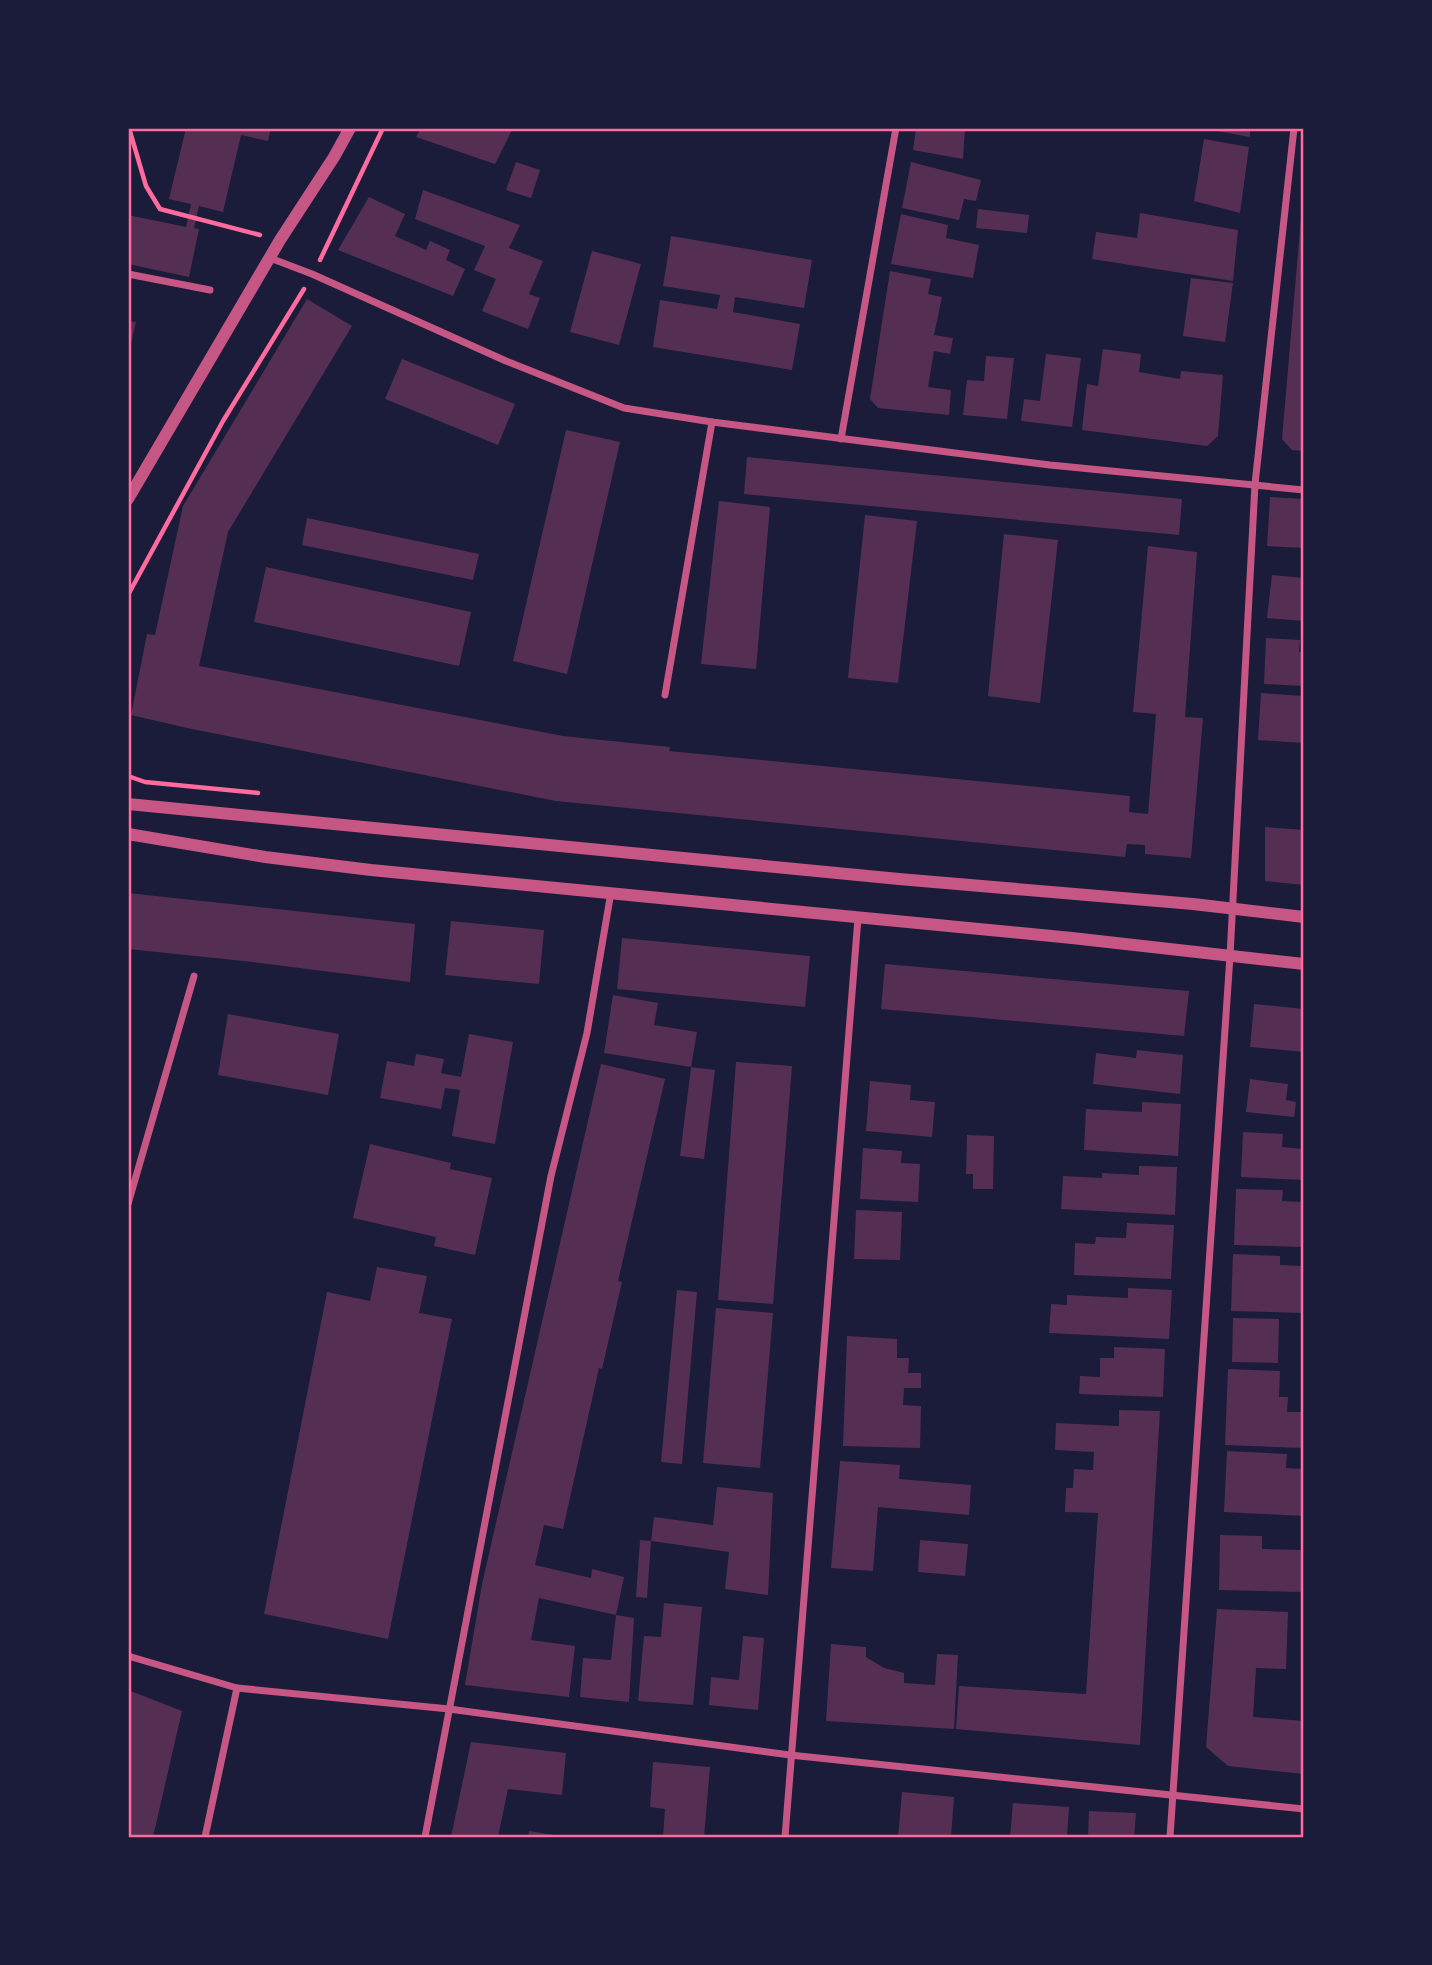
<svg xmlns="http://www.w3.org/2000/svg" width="1432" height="1965" font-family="Rubik,sans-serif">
<rect width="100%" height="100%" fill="#1b1b3a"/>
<g fill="#542f53">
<path d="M186,128H271L268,141L241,135L223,212L199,206L194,228L199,229L189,277L128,264V215L186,227L191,204L169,199Z"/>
<path d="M421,128H513L495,164L416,137Z"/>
<path d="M916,128H965L963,159L913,150Z"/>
<path d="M1206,128H1250V137L1206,129Z"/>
<path d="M1204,139L1249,147L1240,213L1194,201Z"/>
<path d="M516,162L540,170L531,198L506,190Z"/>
<path d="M911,162L981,180L976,201L964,199L959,220L902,208Z"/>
<path d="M423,190L520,225L509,248L543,261L529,294L540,298L528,329L482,311L496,279L474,270L485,246L415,219Z"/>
<path d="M369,197L405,214L395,236L426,250L430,241L450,250L446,260L465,269L453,296L338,250Z"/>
<path d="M1302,206H1304V451L1292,450L1282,439Z"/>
<path d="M978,209L1029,215L1027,233L976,228Z"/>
<path d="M1140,213L1238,230L1233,281L1092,259L1096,232L1137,238Z"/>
<path d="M901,214L948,225L946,238L979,245L973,278L891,264Z"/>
<path d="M671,236L812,260L804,308L735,297L733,312L800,324L792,370L653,347L660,300L717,309L720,295L663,286Z"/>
<path d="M592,251L641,264L619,345L570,332Z"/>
<path d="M890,271L931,279L928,294L942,297L934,335L953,338L950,354L934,351L928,387L951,390L949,415L878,408L870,399Z"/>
<path d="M1191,278L1233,283L1225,342L1183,336Z"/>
<path d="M307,299L352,326L228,532L199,666L563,736L670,747L669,751L1130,796L1129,812L1148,814L1156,714L1133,712L1148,546L1197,552L1185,717L1203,718L1191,858L1145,854V845L1127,844L1125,857L556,801L187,728L131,715L147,634L155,635L183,506Z"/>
<path d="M128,321L136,322L129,352H128Z"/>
<path d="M1103,349L1141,354L1139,372L1180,379L1181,371L1223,375L1218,436L1207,446L1082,430L1087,384L1098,386Z"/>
<path d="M1046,354L1081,358L1072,427L1021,421L1024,399L1040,401Z"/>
<path d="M986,356L1014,358L1007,419L963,415L967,380L984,381Z"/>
<path d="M402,359L515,404L498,445L385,399Z"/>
<path d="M566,430L620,442L567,674L513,661Z"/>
<path d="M747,457L1182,499L1179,535L744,494Z"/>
<path d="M1270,497L1304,499V548L1267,546Z"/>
<path d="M719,501L770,507L756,669L701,664Z"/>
<path d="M865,515L917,521L898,683L848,678Z"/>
<path d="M307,518L479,554L473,580L302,545Z"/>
<path d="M1004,534L1058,540L1040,703L988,696Z"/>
<path d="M266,567L471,612L459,666L254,622Z"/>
<path d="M1272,575L1304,578V621L1267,618Z"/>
<path d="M1266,638L1300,640L1299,652H1304V686L1264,684Z"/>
<path d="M1261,693L1304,696V743L1258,740Z"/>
<path d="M1265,827L1304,830V885L1265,881Z"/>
<path d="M128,893L415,924L410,982L253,962L128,949Z"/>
<path d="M451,921L544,930L539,984L445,975Z"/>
<path d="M622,938L810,956L805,1007L617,989Z"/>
<path d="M885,964L1189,991L1184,1036L881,1009Z"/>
<path d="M613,995L658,1003L654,1025L697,1032L691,1067L604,1053Z"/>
<path d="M1254,1004L1304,1009V1052L1250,1047Z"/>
<path d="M228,1014L339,1034L328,1095L218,1075Z"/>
<path d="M469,1034L513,1042L495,1144L452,1136L460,1090L445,1088L441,1109L380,1098L387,1061L414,1066L416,1054L444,1059L441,1073L461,1077Z"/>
<path d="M1137,1050L1183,1055L1180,1094L1093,1084L1096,1053L1136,1058Z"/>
<path d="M736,1062L792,1066L773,1304L718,1300Z"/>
<path d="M601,1064L665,1079L618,1281L622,1282L602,1369L599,1368L563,1529L544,1525L535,1565L591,1578L592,1569L624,1577L616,1615L634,1618L629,1702L580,1697L583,1658L611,1660L616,1615L539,1598L531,1640L575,1646L569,1697L465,1685L482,1584Z"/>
<path d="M691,1067L715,1070L704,1159L680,1156Z"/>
<path d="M1250,1079L1288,1084L1286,1100L1296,1102L1294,1117L1246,1112Z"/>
<path d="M870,1081L911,1085L910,1100L935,1102L932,1137L866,1131Z"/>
<path d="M1142,1102L1181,1104L1178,1156L1084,1150L1086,1109L1142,1112Z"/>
<path d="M1243,1132L1283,1134L1282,1147L1304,1149V1180L1241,1177Z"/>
<path d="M967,1135L994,1136L993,1189H973V1174H966Z"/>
<path d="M370,1144L451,1163L450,1169L492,1178L475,1255L434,1246L436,1237L353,1218Z"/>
<path d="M863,1148L902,1151L901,1163L920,1164L918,1202L860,1199Z"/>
<path d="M1139,1166L1177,1167L1175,1215L1061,1209L1063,1176L1102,1178V1173L1139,1175Z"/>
<path d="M1236,1189L1283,1190L1282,1201L1304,1202V1247L1234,1245Z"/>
<path d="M856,1210L902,1212L900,1260L854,1259Z"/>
<path d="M1127,1223L1174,1225L1171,1279L1074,1275L1075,1243L1095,1244L1096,1237L1126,1238Z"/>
<path d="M1233,1254L1280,1256V1265L1304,1266V1313L1231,1311Z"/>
<path d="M377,1267L427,1276L419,1313L452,1319L388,1639L264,1614L327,1292L370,1301Z"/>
<path d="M1128,1288L1172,1290L1169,1339L1049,1333L1051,1304L1067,1305V1295L1128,1298Z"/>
<path d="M677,1290L697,1292L682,1464L661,1462Z"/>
<path d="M716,1308L773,1313L760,1468L703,1463Z"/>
<path d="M1233,1318L1279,1319L1278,1363L1232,1362Z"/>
<path d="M847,1336L897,1339V1358H909L908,1373H921V1388H904L903,1405L921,1406L920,1448L843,1446Z"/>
<path d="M1114,1347L1165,1349L1163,1397L1079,1394L1080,1376L1100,1377V1358H1114Z"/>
<path d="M1228,1369L1280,1371L1279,1397H1288L1287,1412H1304V1448L1225,1445Z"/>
<path d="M1119,1410L1160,1411L1140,1745L956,1729L959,1686L1086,1694L1098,1513L1065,1512L1066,1488H1073L1074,1469L1093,1470L1094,1452L1055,1450L1056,1423L1119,1426Z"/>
<path d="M1227,1451L1287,1454L1286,1468L1304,1469V1516L1224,1512Z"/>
<path d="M840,1461L900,1465L899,1479L971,1485L969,1515L878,1507L873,1571L831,1568Z"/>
<path d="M717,1487L773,1493L768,1595L725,1589L729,1552L651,1541L647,1598L636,1597L640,1540L651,1541L654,1517L713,1525Z"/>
<path d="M1220,1535L1262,1536V1549L1304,1550V1592L1219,1590Z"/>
<path d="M920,1540L968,1544L965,1576L918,1572Z"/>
<path d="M664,1603L702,1607L693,1705L638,1701L644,1636L661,1637Z"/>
<path d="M1217,1609L1288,1612L1286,1669L1256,1668L1253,1717L1304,1721V1774L1228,1766L1206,1747Z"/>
<path d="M743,1636L764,1638L758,1710L709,1705L711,1677L739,1680Z"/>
<path d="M831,1644L866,1647V1657L884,1668L904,1673V1683L935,1685L937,1654L958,1655L954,1729L826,1721Z"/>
<path d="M128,1690L182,1711L153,1837H128Z"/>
<path d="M471,1742L566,1753L562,1795L508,1789L498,1837H451Z"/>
<path d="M653,1762L710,1767L704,1837H663L665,1809L650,1807Z"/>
<path d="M902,1792L954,1797L951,1837H898Z"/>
<path d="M1013,1803L1069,1807L1067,1837H1010Z"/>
<path d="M1089,1811L1136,1813L1134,1837H1088Z"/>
<path d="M529,1831L560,1836V1837H528Z"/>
</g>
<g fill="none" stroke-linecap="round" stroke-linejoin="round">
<g stroke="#ff6b9d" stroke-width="4.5">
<path d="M129,128L146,186L160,209L260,235"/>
<path d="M320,260L383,128"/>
<path d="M128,595L223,421L304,289"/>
<path d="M128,776L145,782L258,793"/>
</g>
<g stroke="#c65784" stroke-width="7">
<path d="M270,258L312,274L506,361L624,408L712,422L1050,465L1304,490"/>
<path d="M128,274L210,290"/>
<path d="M841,439L896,128"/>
<path d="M665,695L712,422"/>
<path d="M128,1204L194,976"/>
<path d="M128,1656L237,1688L449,1709L790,1755L1304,1809"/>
<path d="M205,1837L237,1688"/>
<path d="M425,1837L551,1176L587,1033L611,892"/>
<path d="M785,1837L858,918"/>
<path d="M1170,1837L1230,956L1255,484L1294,128"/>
</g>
<g stroke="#c65784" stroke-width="12">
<path d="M128,499L280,240L334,157L350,128"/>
<path d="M128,804L899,879L1193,904L1304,917"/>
<path d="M128,834L265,857L371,870L1072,938L1304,964"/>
</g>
</g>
<rect width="1432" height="1965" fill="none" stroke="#1b1b3a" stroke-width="259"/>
<rect x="130" y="130" width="1172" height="1706" fill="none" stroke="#ff6b9d" stroke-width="2.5"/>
</svg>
